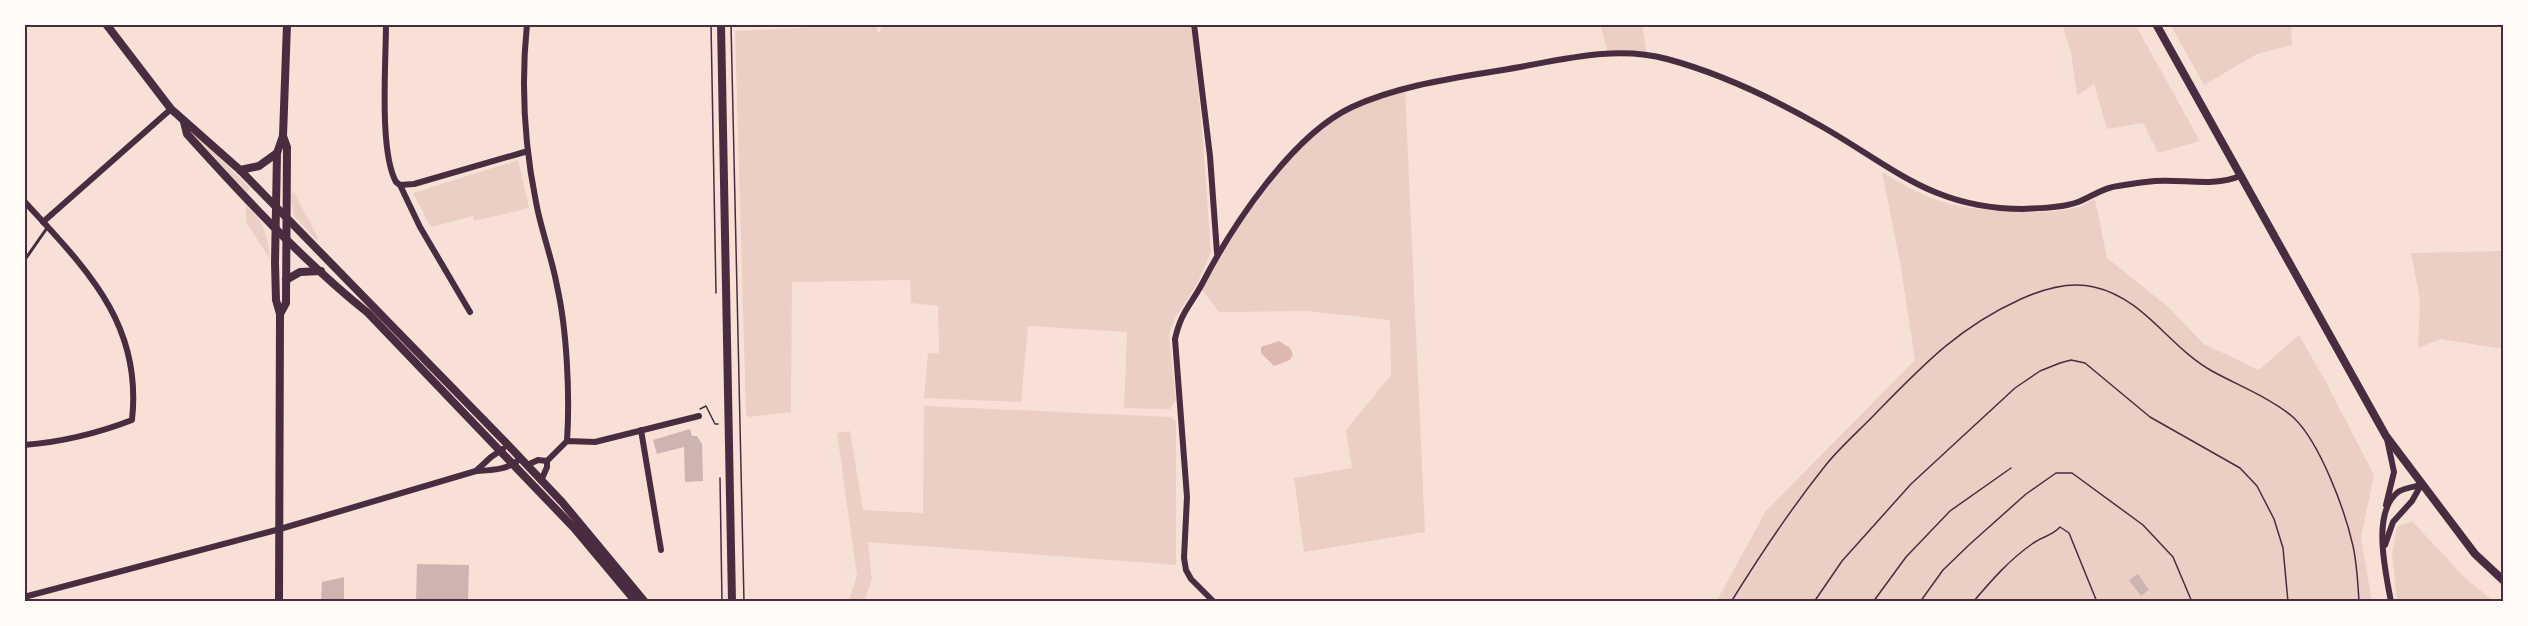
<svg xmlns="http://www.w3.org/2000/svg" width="2528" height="626" font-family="Montserrat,sans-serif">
<rect width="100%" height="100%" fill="#f7e1d7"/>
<g fill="#ebcfc5">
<path d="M877,24V32H880L882,24H1191L1201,116L1211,252L1197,284L1175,318L1169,335L1176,400L1170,409L1124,408L1127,332L1028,326L1021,402L924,398L928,353H939L938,306L911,303L910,280L792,282L791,412L750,417L746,415L735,31Z"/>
<path d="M1600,24H1642L1647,55L1608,53Z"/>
<path d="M2062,24H2135L2200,141L2158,153L2143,123L2107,129L2094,84L2077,96L2071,52Z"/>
<path d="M2170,24H2291L2292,45L2257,54L2204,85Z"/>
<path d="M1405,89L1425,532L1304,552L1294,478L1352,468L1346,430L1391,375L1390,320L1307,311L1219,312L1200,287L1217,254L1292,155L1349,108Z"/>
<path d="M190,128L250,188L247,192L190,132Z"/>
<path d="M518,160L529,208L474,221L473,216L431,227L413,193Z"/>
<path d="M1882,172C1898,181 1915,192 1932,198C1965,212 2044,217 2079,207C2084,205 2090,201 2095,199L2107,258L2167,306L2204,344L2259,370L2299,335L2327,384L2374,475L2361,538L2372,602H1716L1766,511L1915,360L1900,262Z"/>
<path d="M294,192L318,238L316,240L294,216L290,195Z"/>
<path d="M246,206C264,219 268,237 270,259L246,222Z"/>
<path d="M2504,251V349L2440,339L2418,348L2420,300L2411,253Z"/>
<path d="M924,406L1171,417L1176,421V565L868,542L872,579L864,602H848L857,576L837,433L850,431L863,510L923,513Z"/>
<path d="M2412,521L2466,579L2495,602H2397L2392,554L2397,527Z"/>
</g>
<path fill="#dcb8b0" d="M1279,341L1290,348L1293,354L1290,360L1274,366L1261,353V347Z"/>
<g fill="#ccb4b1">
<path d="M690,429L692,436H697L702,444L703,481L685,482L684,447L657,454L653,440Z"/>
<path d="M417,564L469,565L468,602H416Z"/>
<path d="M2138,574L2149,590L2141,596L2129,580Z"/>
<path d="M344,577V602H321L322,582Z"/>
</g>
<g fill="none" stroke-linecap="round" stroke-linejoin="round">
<g stroke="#4a2c40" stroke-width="1.5">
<path d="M711,24L716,293"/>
<path d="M731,24L744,602"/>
<path d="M700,409L706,406L715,424H718"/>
<path d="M720,478L722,602"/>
<path d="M1731,602C1760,555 1790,510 1825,466C1840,447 1860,430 1877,412C1924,364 1959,327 2021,299C2043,289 2070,281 2094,287C2144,298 2169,347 2212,371C2237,385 2273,399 2294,418C2320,443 2345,510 2353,546C2357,564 2358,583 2359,602"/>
<path d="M1814,602L1842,561L1911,484L2015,388L2040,371L2060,363L2071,360L2085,363L2150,417L2240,468L2257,486L2274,519L2283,548L2288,602"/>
<path d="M1873,602L1906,557L1950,511L2011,468"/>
<path d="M1920,602L1943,570L1970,544L2026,494L2056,473H2072L2143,525L2173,557L2192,602"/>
<path d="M1973,602C1991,581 2009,560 2032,544C2041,537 2052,536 2060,527L2069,533L2097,602"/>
</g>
<path stroke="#4a2c40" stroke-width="3" d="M24,261L47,228"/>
<g stroke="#4a2c40" stroke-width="6">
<path d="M386,24C386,62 379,151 396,182L400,185L414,184L528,151"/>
<path d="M527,24C521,83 524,143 536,202C541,230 552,258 557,286C567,330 570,396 567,441"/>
<path d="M1194,24L1210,156L1217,253"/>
<path d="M400,185L420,227L470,312"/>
<path d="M24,201C84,267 143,322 132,420C96,434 62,442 24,445"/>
<path d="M43,222L171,109"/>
<path d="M641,430L661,550"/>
<path d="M527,465L538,460L547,461"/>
<path d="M476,471L491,457L503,449"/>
<path d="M541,481L547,467V461L567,441L595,442L699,416"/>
<path d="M2386,505L2394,472L2387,439"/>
<path d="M2385,545L2393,522L2412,501L2421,485"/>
<path d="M24,597L280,529L476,471C492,470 508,470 520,459"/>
<path d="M1214,602L1191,579L1186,570L1184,558L1187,497L1175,339C1181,312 1190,306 1202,284C1232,226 1292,135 1352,107C1404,83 1465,77 1520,67C1569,58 1619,46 1667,59C1719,73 1774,99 1821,126C1893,167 1933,209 2023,209C2040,208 2062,208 2078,202C2091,197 2104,187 2118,186C2130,184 2142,182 2155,181C2183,179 2214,187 2240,176"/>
<path d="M2391,602C2386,573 2371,513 2398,492C2404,488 2413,487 2421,485"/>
</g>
<g stroke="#4a2c40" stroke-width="8">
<path d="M280,314L286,303L287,147L283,136"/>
<path d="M279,602L280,314L276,300L275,263L277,153L283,136L287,24"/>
</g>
<g stroke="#4a2c40" stroke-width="8">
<path d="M106,24L171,109L240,170L509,446L562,502L645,602"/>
<path d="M721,24L732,602"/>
<path d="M2156,24L2386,436L2475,554L2504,581"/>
<path d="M184,122L187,134C243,196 302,260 368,313L574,528L636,602"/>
<path d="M240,170L259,166L277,153"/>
<path d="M286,280L300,272L321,271"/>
</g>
</g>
<rect width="2528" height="626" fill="none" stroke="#fffaf5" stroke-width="51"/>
<rect x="26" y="26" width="2476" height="574" fill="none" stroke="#4a2c40" stroke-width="2"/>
</svg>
